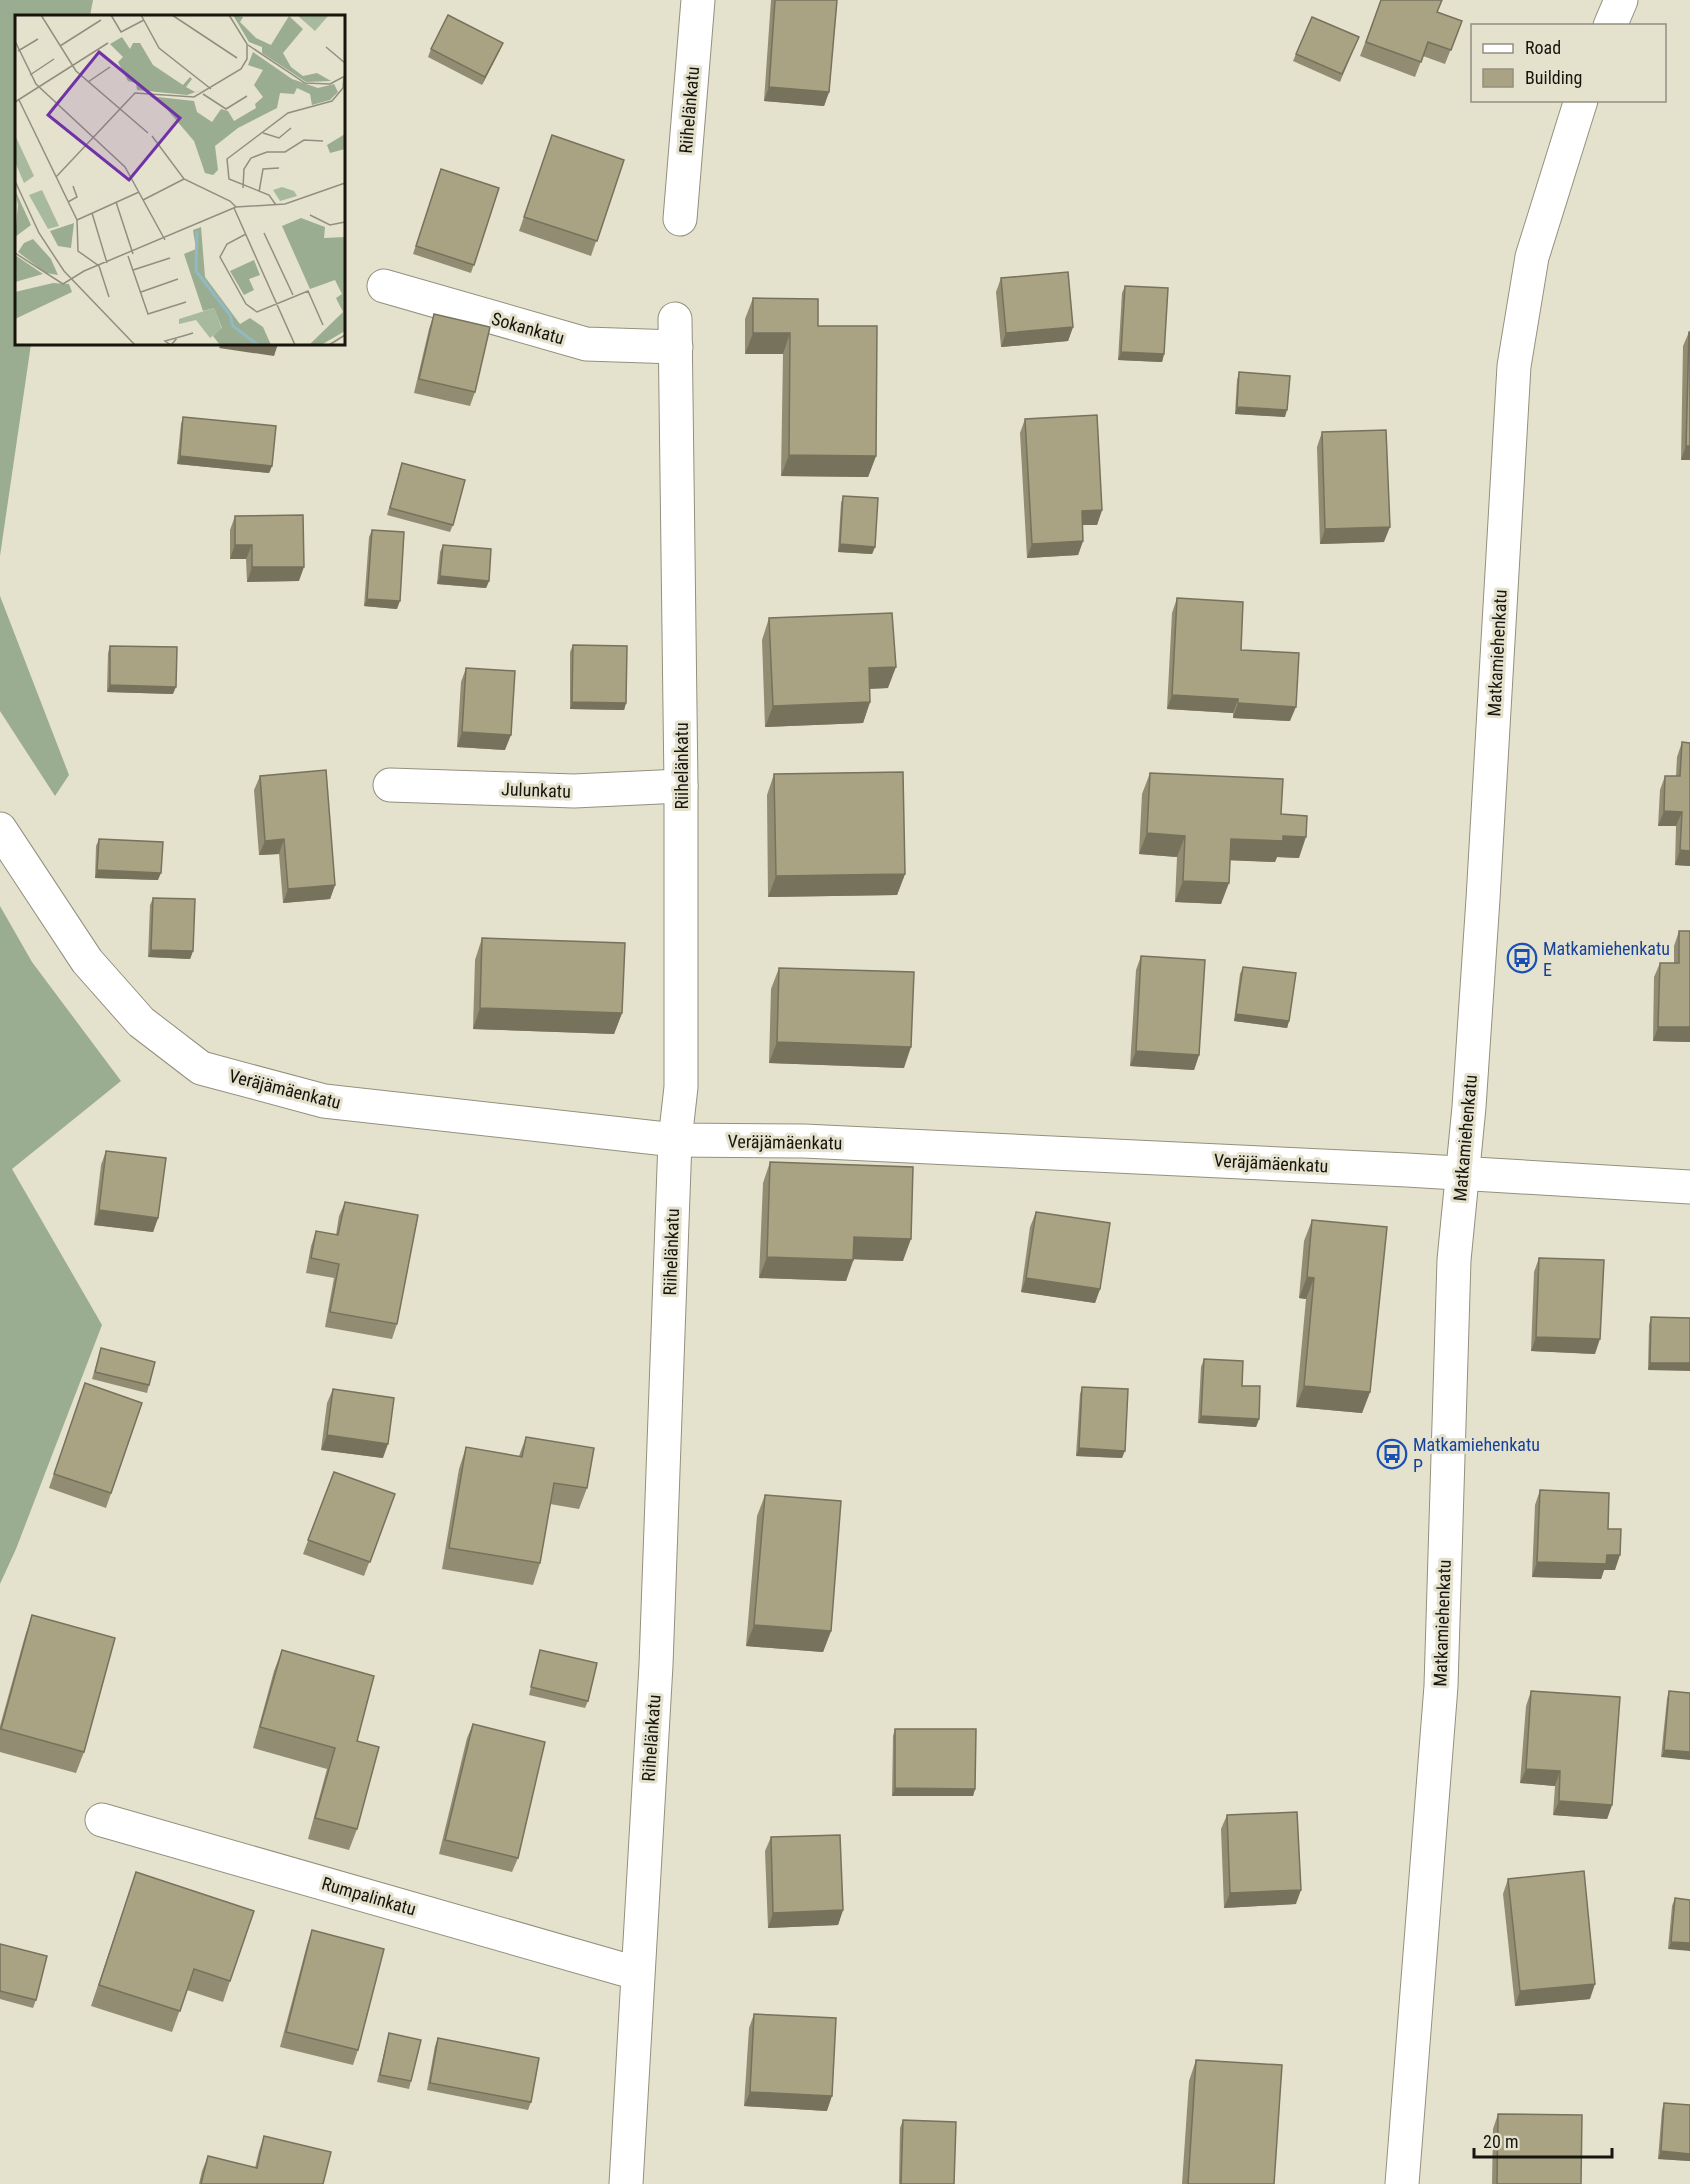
<svg xmlns="http://www.w3.org/2000/svg" width="1690" height="2184" font-family="'Roboto Condensed',sans-serif">
<rect width="100%" height="100%" fill="#e4e1cd"/>
<g fill="#9bad90">
<path d="M0,0H93L90,16H16V344H31L0,556Z"/>
<path d="M0,596L69,775L55,796L0,711Z"/>
<path d="M0,906L32,962L121,1081L12,1169L102,1325L16,1549L0,1584Z"/>
</g>
<g fill="none" stroke-linecap="round" stroke-linejoin="round">
<g stroke="#93907e" stroke-width="35">
<g id="street">
<path d="M680,219L698,0"/>
<path d="M384,286L586,344L676,347"/>
<path d="M390,785L574,791L681,786"/>
<path d="M0,829L87,961L141,1022L201,1068L324,1101L675,1140L804,1141L1407,1170L1690,1187"/>
<path d="M102,1820L636,1973"/>
<path d="M626,2184L656,1665L675,1140L681,1087V786L675,319"/>
</g>
</g>
<g stroke="#93907e" stroke-width="35">
<g id="secondary">
<path d="M1610,26L1621,0"/>
<path d="M1402,2184L1441,1686L1454,1260L1469,1107L1483,899L1514,366L1532,257L1581,100"/>
</g>
</g>
<use href="#street" stroke="#fff" stroke-width="33"/>
<use href="#secondary" stroke="#fff" stroke-width="33"/>
</g>
<g fill="#918c72">
<path d="M771,0H837L829,92L824,106L764,101Z"/>
<path d="M1381,0L1462,21L1445,64L1423,56L1415,77L1360,56Z"/>
<path d="M1359,37L1340,82L1293,61L1296,54Z"/>
<path d="M431,49L500,50L482,85L428,57Z"/>
<path d="M552,135L624,160L591,256L519,231Z"/>
<path d="M441,169L499,188L471,273L413,254Z"/>
<path d="M1001,278L1073,327L1068,341L1001,347L996,292Z"/>
<path d="M1125,286L1164,354L1162,362L1118,360L1122,293Z"/>
<path d="M753,298L818,326L876,456L868,477L781,476L783,354H745V319Z"/>
<path d="M434,314L475,392L470,406L414,393L429,329Z"/>
<path d="M1689,332H1690V460H1681L1683,346Z"/>
<path d="M1239,372L1285,417L1235,414L1237,380Z"/>
<path d="M183,417L272,466L269,473L177,464L181,424Z"/>
<path d="M1025,419L1102,510L1097,525H1083V541L1078,555L1027,558L1020,433Z"/>
<path d="M1322,432L1384,542L1320,544L1317,447Z"/>
<path d="M402,463L453,525L450,532L387,515Z"/>
<path d="M843,496L875,547L872,554L838,552L841,503Z"/>
<path d="M235,516L299,581L247,582L246,559H230V530Z"/>
<path d="M372,530L397,609L364,606L369,537Z"/>
<path d="M443,545L489,581L486,588L437,584L440,552Z"/>
<path d="M1177,598L1241,650L1290,721L1233,718V713L1167,709L1172,613Z"/>
<path d="M769,618L888,688L870,689V702L863,723L765,727L762,640Z"/>
<path d="M573,645L626,703L624,710L570,709V652Z"/>
<path d="M110,646L173,694L107,692L108,653Z"/>
<path d="M466,668L505,750L457,747L461,682Z"/>
<path d="M1682,742L1690,743V866L1675,865L1676,826H1658L1660,790L1665,776H1676L1677,757Z"/>
<path d="M1150,773L1281,814L1299,858L1277,857L1275,862L1230,860L1221,904L1175,902L1177,857L1139,854L1142,794Z"/>
<path d="M774,774L905,874L897,895L768,897L767,795Z"/>
<path d="M260,776L335,885L330,899L283,903L279,854L259,855L254,790Z"/>
<path d="M99,839L158,880L95,878L96,846Z"/>
<path d="M153,898L193,951L190,959L148,957L150,905Z"/>
<path d="M1679,931H1690V1042L1653,1041L1654,977L1660,963H1674V946Z"/>
<path d="M482,938L622,1013L614,1034L473,1029L475,960Z"/>
<path d="M1141,956L1199,1055L1194,1070L1130,1066L1136,970Z"/>
<path d="M1243,967L1289,1021L1287,1028L1234,1021L1240,974Z"/>
<path d="M779,968L904,1068L769,1063L771,989Z"/>
<path d="M106,1151L158,1218L153,1232L94,1225L101,1165Z"/>
<path d="M770,1162L903,1261L854,1259L846,1281L759,1278L763,1183Z"/>
<path d="M345,1202L397,1324L392,1339L325,1327L334,1278L306,1273L311,1246L316,1231L336,1235L339,1216Z"/>
<path d="M1036,1212L1100,1289L1095,1303L1021,1292L1030,1227Z"/>
<path d="M1312,1220L1370,1392L1362,1413L1296,1407L1306,1299L1299,1298L1304,1241Z"/>
<path d="M1539,1258L1595,1354L1531,1351L1534,1272Z"/>
<path d="M1651,1317L1690,1318L1648,1370L1649,1325Z"/>
<path d="M101,1348L149,1385L147,1393L92,1379Z"/>
<path d="M1204,1359L1242,1386L1259,1419L1256,1427L1198,1423L1201,1367Z"/>
<path d="M85,1383L142,1403L106,1508L49,1488Z"/>
<path d="M1082,1387L1122,1458L1076,1456L1080,1394Z"/>
<path d="M333,1389L383,1458L321,1450L327,1403Z"/>
<path d="M526,1437L587,1488L579,1509L550,1504L540,1563L533,1585L442,1569L459,1469L466,1447L519,1456Z"/>
<path d="M334,1472L395,1494L364,1576L303,1554Z"/>
<path d="M1540,1490L1608,1529L1615,1570H1604L1601,1579L1532,1577L1535,1505Z"/>
<path d="M765,1495L831,1631L823,1652L746,1646L757,1516Z"/>
<path d="M32,1615L84,1752L76,1773L0,1752V1726L25,1636Z"/>
<path d="M282,1650L357,1741V1829L349,1850L308,1839L327,1769L253,1748L274,1671Z"/>
<path d="M540,1650L588,1701L585,1708L529,1695Z"/>
<path d="M1531,1691L1612,1805L1607,1819L1553,1815L1555,1786L1520,1783L1526,1706Z"/>
<path d="M1669,1691L1690,1693L1661,1757L1667,1699Z"/>
<path d="M473,1724L518,1858L512,1872L439,1854L467,1738Z"/>
<path d="M895,1729L975,1789L973,1796H892L893,1736Z"/>
<path d="M1227,1815L1296,1904L1224,1908L1221,1829Z"/>
<path d="M771,1837L843,1910L838,1925L768,1928L765,1851Z"/>
<path d="M136,1872L230,1981L223,2002L187,1990L172,2032L91,2006Z"/>
<path d="M1508,1879L1590,1999L1515,2006L1503,1894Z"/>
<path d="M1675,1898L1690,1900L1668,1949L1672,1906Z"/>
<path d="M312,1930L358,2050L353,2065L280,2047L307,1945Z"/>
<path d="M0,1944L36,2000L33,2008L0,1999Z"/>
<path d="M754,2014L827,2111L744,2106L749,2028Z"/>
<path d="M389,2033L411,2081L409,2089L377,2082L387,2041Z"/>
<path d="M438,2038L531,2102L528,2110L427,2090L435,2046Z"/>
<path d="M1196,2060L1274,2184H1182L1189,2081Z"/>
<path d="M1664,2103L1690,2105V2161L1658,2159L1662,2110Z"/>
<path d="M1498,2114L1581,2184H1492L1493,2129Z"/>
<path d="M903,2120L954,2184H899L900,2128Z"/>
<path d="M264,2136L323,2184H199L202,2171L208,2156L255,2168L259,2151Z"/>
</g>
<g fill="#76725c">
<path d="M503,43L500,50L482,85L485,77Z"/>
<path d="M769,87L829,92L824,106L764,101Z"/>
<path d="M1073,327L1068,341L1001,347L1006,333Z"/>
<path d="M753,333H790L783,354H745Z"/>
<path d="M221,344H278L274,356L219,348Z"/>
<path d="M1121,352L1164,354L1162,362L1118,360Z"/>
<path d="M1237,407L1287,410L1285,417L1235,414Z"/>
<path d="M1686,446H1690V460H1681Z"/>
<path d="M789,455L876,456L868,477L781,476Z"/>
<path d="M180,456L272,466L269,473L177,464Z"/>
<path d="M1102,510L1097,525H1077L1082,511Z"/>
<path d="M1390,527L1384,542L1320,544L1325,529Z"/>
<path d="M1083,541L1078,555L1027,558L1032,544Z"/>
<path d="M840,544L875,547L872,554L838,552Z"/>
<path d="M235,545H252L246,559H230Z"/>
<path d="M252,567H304L299,581L247,582Z"/>
<path d="M440,576L489,581L486,588L437,584Z"/>
<path d="M367,599L400,601L397,609L364,606Z"/>
<path d="M896,667L888,688L861,689L869,668Z"/>
<path d="M110,685L176,687L173,694L107,692Z"/>
<path d="M1172,695L1238,699L1233,713L1167,709Z"/>
<path d="M572,702L626,703L624,710L570,709Z"/>
<path d="M870,702L863,723L765,727L773,706Z"/>
<path d="M1238,703L1296,707L1290,721L1233,718Z"/>
<path d="M462,732L511,735L505,750L457,747Z"/>
<path d="M1664,811L1682,812L1676,826H1658Z"/>
<path d="M1147,833L1185,836L1177,857L1139,854Z"/>
<path d="M1283,836L1306,837L1299,858L1277,857L1275,862L1223,860L1231,839Z"/>
<path d="M284,839L279,854L259,855L265,841Z"/>
<path d="M1680,850L1690,851V866L1675,865Z"/>
<path d="M97,870L161,873L158,880L95,878Z"/>
<path d="M905,874L897,895L768,897L776,876Z"/>
<path d="M1183,881L1229,883L1221,904L1175,902Z"/>
<path d="M335,885L330,899L283,903L288,889Z"/>
<path d="M151,950L193,951L190,959L148,957Z"/>
<path d="M480,1008L622,1013L614,1034L473,1029Z"/>
<path d="M1236,1014L1289,1021L1287,1028L1234,1021Z"/>
<path d="M1658,1027H1690V1042L1653,1041Z"/>
<path d="M777,1042L911,1047L904,1068L769,1063Z"/>
<path d="M1136,1051L1199,1055L1194,1070L1130,1066Z"/>
<path d="M99,1210L158,1218L153,1232L94,1225Z"/>
<path d="M854,1237L911,1239L903,1261L846,1259Z"/>
<path d="M767,1257L853,1260L846,1281L759,1278Z"/>
<path d="M1307,1277L1314,1278L1306,1299L1299,1298Z"/>
<path d="M1026,1278L1100,1289L1095,1303L1021,1292Z"/>
<path d="M1536,1337L1600,1339L1595,1354L1531,1351Z"/>
<path d="M1650,1363H1690V1371L1648,1370Z"/>
<path d="M1304,1386L1370,1392L1362,1413L1296,1407Z"/>
<path d="M1201,1416L1259,1419L1256,1427L1198,1423Z"/>
<path d="M327,1435L388,1444L383,1458L321,1450Z"/>
<path d="M1079,1448L1125,1451L1122,1458L1076,1456Z"/>
<path d="M1607,1555H1620L1615,1570H1604L1601,1579L1532,1577L1537,1562Z"/>
<path d="M754,1625L831,1631L823,1652L746,1646Z"/>
<path d="M1664,1750L1690,1752V1760L1661,1757Z"/>
<path d="M1526,1769L1560,1771L1555,1786L1520,1783Z"/>
<path d="M895,1788L975,1789L973,1796H892Z"/>
<path d="M1559,1801L1612,1805L1607,1819L1553,1815Z"/>
<path d="M1301,1890L1296,1904L1224,1908L1230,1893Z"/>
<path d="M843,1910L838,1925L768,1928L773,1913Z"/>
<path d="M1671,1942L1690,1943V1951L1668,1949Z"/>
<path d="M1595,1984L1590,1999L1515,2006L1520,1991Z"/>
<path d="M750,2092L832,2096L827,2111L744,2106Z"/>
<path d="M1661,2151L1690,2154V2161L1658,2159Z"/>
</g>
<g fill="#a9a384" stroke="#76725c" stroke-width="1.5">
<path d="M775,0H837L829,92L769,87Z"/>
<path d="M1381,0H1442L1437,12L1462,21L1451,50L1428,42L1421,62L1366,42Z"/>
<path d="M448,15L503,43L485,77L431,49Z"/>
<path d="M1312,17L1359,37L1342,74L1296,54Z"/>
<path d="M552,135L624,160L597,241L524,217Z"/>
<path d="M441,169L499,188L474,265L416,246Z"/>
<path d="M1068,272L1073,327L1006,333L1001,278Z"/>
<path d="M1125,286L1168,288L1164,354L1121,352Z"/>
<path d="M753,298L818,299V326H877L876,456L789,455L790,333H753Z"/>
<path d="M434,314L490,327L475,392L419,379Z"/>
<path d="M1689,332H1690V446H1686Z"/>
<path d="M1239,372L1290,376L1287,410L1237,407Z"/>
<path d="M1097,415L1102,510L1082,511L1083,541L1032,544L1025,419Z"/>
<path d="M183,417L276,426L272,466L180,456Z"/>
<path d="M1386,430L1390,527L1325,529L1322,432Z"/>
<path d="M402,463L465,480L453,525L390,508Z"/>
<path d="M843,496L878,498L875,547L840,544Z"/>
<path d="M303,515L304,567H252V545H235V516Z"/>
<path d="M372,530L404,532L400,601L367,599Z"/>
<path d="M443,545L491,549L489,581L440,576Z"/>
<path d="M1177,598L1243,602L1241,650L1299,653L1296,707L1238,703V699L1172,695Z"/>
<path d="M892,613L896,667L869,668L870,702L773,706L769,618Z"/>
<path d="M573,645L627,646L626,703L572,702Z"/>
<path d="M110,646L177,647L176,687L110,685Z"/>
<path d="M466,668L515,671L511,735L462,732Z"/>
<path d="M1682,742L1690,743V851L1680,850L1682,812L1664,811L1665,776H1680Z"/>
<path d="M326,770L335,885L288,889L284,839L265,841L260,776Z"/>
<path d="M903,772L905,874L776,876L774,774Z"/>
<path d="M1150,773L1283,779L1281,814L1307,816L1306,837L1283,836V841L1231,839L1229,883L1183,881L1185,836L1147,833Z"/>
<path d="M99,839L163,842L161,873L97,870Z"/>
<path d="M153,898L195,899L193,951L151,950Z"/>
<path d="M1679,931H1690V1027H1658L1660,963H1679Z"/>
<path d="M482,938L625,943L622,1013L480,1008Z"/>
<path d="M1141,956L1205,960L1199,1055L1136,1051Z"/>
<path d="M1243,967L1296,973L1289,1021L1236,1014Z"/>
<path d="M779,968L914,972L911,1047L777,1042Z"/>
<path d="M106,1151L166,1158L158,1218L99,1210Z"/>
<path d="M770,1162L913,1167L911,1239L854,1237L853,1260L767,1257Z"/>
<path d="M345,1202L418,1215L397,1324L330,1312L339,1264L311,1258L316,1231L338,1235Z"/>
<path d="M1036,1212L1110,1223L1100,1289L1026,1278Z"/>
<path d="M1312,1220L1387,1227L1370,1392L1304,1386L1314,1278L1307,1277Z"/>
<path d="M1539,1258L1604,1260L1600,1339L1536,1337Z"/>
<path d="M1651,1317L1690,1318V1363H1650Z"/>
<path d="M101,1348L155,1362L149,1385L95,1372Z"/>
<path d="M1204,1359L1243,1361L1242,1386H1260L1259,1419L1201,1416Z"/>
<path d="M85,1383L142,1403L111,1493L54,1474Z"/>
<path d="M1082,1387L1128,1389L1125,1451L1079,1448Z"/>
<path d="M333,1389L394,1398L388,1444L327,1435Z"/>
<path d="M526,1437L594,1448L587,1488L554,1483L540,1563L449,1548L466,1447L522,1457Z"/>
<path d="M334,1472L395,1494L370,1562L308,1540Z"/>
<path d="M1540,1490L1609,1493L1608,1529H1621L1620,1555H1607L1606,1564L1537,1562Z"/>
<path d="M765,1495L841,1501L831,1631L754,1625Z"/>
<path d="M32,1615L115,1638L84,1752L1,1729Z"/>
<path d="M282,1650L374,1676L357,1741L379,1747L357,1829L315,1818L335,1748L260,1727Z"/>
<path d="M540,1650L597,1663L588,1701L531,1687Z"/>
<path d="M1531,1691L1620,1697L1612,1805L1559,1801L1560,1771L1526,1769Z"/>
<path d="M1669,1691L1690,1693V1752L1664,1750Z"/>
<path d="M473,1724L545,1742L518,1858L445,1840Z"/>
<path d="M895,1729H976L975,1789L895,1788Z"/>
<path d="M1297,1812L1301,1890L1230,1893L1227,1815Z"/>
<path d="M840,1835L843,1910L773,1913L771,1837Z"/>
<path d="M1584,1871L1595,1984L1520,1991L1508,1879Z"/>
<path d="M136,1872L254,1911L230,1981L194,1969L180,2011L99,1985Z"/>
<path d="M1675,1898L1690,1900V1943L1671,1942Z"/>
<path d="M312,1930L384,1949L358,2050L286,2032Z"/>
<path d="M0,1944L47,1956L36,2000L0,1991Z"/>
<path d="M754,2014L836,2018L832,2096L750,2092Z"/>
<path d="M389,2033L421,2040L411,2081L380,2075Z"/>
<path d="M438,2038L539,2058L531,2102L430,2083Z"/>
<path d="M1196,2060L1282,2065L1274,2184H1188Z"/>
<path d="M1664,2103L1690,2105V2154L1661,2151Z"/>
<path d="M1498,2114L1582,2115L1581,2184H1497Z"/>
<path d="M903,2120L956,2122L954,2184H901Z"/>
<path d="M264,2136L331,2152L323,2184H201L208,2156L257,2168Z"/>
</g>
<defs>
<g id="bus-ring" transform="scale(1.5)"><circle r="9.5" fill="#e4e1cd" stroke="#1a4fb4" stroke-width="1.5"/><path d="M-5-6H5V4H4V6H2V4H-2V6H-4V4H-5ZM-3.5-4V0h7V-4ZM-3.5 1.2v1.5H-2V1.2ZM2 1.2v1.5H3.5V1.2Z" fill="#1a4fb4"/></g>
</defs>
<g fill-rule="evenodd">
<use href="#bus-ring" x="1522" y="958"/>
<use href="#bus-ring" x="1392" y="1454"/>
</g>
<g text-anchor="middle" dominant-baseline="central" stroke-width="6" stroke-linejoin="round" paint-order="stroke">
<g font-size="18" fill="#17150e" stroke="#e4e1cd">
<text transform="translate(689 110) rotate(-85)">Riihelänkatu</text>
<text transform="translate(528 328) rotate(16)">Sokankatu</text>
<text transform="translate(1497 653) rotate(-87)">Matkamiehenkatu</text>
<text transform="translate(681 766) rotate(-90)">Riihelänkatu</text>
<text transform="translate(536 790) rotate(2)">Julunkatu</text>
<text transform="translate(285 1089) rotate(14)">Veräjämäenkatu</text>
<text transform="translate(1465 1138) rotate(-85)">Matkamiehenkatu</text>
<text transform="translate(785 1142) rotate(1)">Veräjämäenkatu</text>
<text transform="translate(1271 1163) rotate(3)">Veräjämäenkatu</text>
<text transform="translate(671 1252) rotate(-88)">Riihelänkatu</text>
<text transform="translate(1442 1623) rotate(-88)">Matkamiehenkatu</text>
<text transform="translate(651 1738) rotate(-86)">Riihelänkatu</text>
<text transform="translate(369 1896) rotate(16)">Rumpalinkatu</text>
</g>
<g font-size="18" fill="#164399" stroke="#e4e1cd" text-anchor="start">
<text x="1543" y="948">Matkamiehenkatu<tspan x="1543" dy="21">E</tspan></text>
<text x="1413" y="1444">Matkamiehenkatu<tspan x="1413" dy="21">P</tspan></text>
</g>
</g>
<g transform="translate(15 15)">
<rect width="330" height="330" fill="#e4e1cd"/>
<path d="M282,0H311L313,1L300,16ZM0,120L19,161L9,168L0,147ZM267,172L279,176L282,181L265,186L258,175ZM27,175L44,211L33,214L14,180ZM199,293L207,314L195,323L181,305L164,309V304Z" fill="#a8ba9d"/>
<path d="M218,0L228,2L225,7L241,23L256,30L274,1L288,14L268,38L276,52L288,61L302,58L316,66L291,67L247,38V32L234,27ZM107,22L115,34L118,28H125L138,50L168,70L175,62L177,64L171,72L180,77L190,74L172,80L122,75L121,68L113,66L103,47L108,42L95,29ZM238,37L277,64L303,73L319,69L323,77L315,85L297,90L295,79L282,73L279,79L265,78L262,93L223,113L200,131L203,155L198,160L190,158L179,126L144,85L134,81L179,86L182,97L197,107L206,94L213,96L219,106L241,93L240,89L248,82L239,70L248,55L233,50ZM330,119V134L315,138L312,130ZM0,175L16,210L0,222L3,190ZM286,203L310,212L309,223L330,222V316L306,330H294L328,297L321,283L327,279L320,265L295,274L267,211ZM59,208L56,233L43,231L35,216ZM186,212L190,262L225,309L235,303L248,312L256,330H205L198,321L207,313L199,293L188,296L169,239L181,234L178,215ZM18,224L36,244L43,260L31,258L3,237L9,228ZM0,240L28,259L0,267ZM239,245L245,260L234,264L239,275L229,280L215,256ZM38,268L54,269L57,277L0,304V277Z" fill="#9bad90"/>
<path fill="none" stroke="#91b9c2" stroke-width="3" d="M182,216L181,256L215,300L218,311L243,330"/>
<path fill="none" stroke="#928f81" stroke-width="1.5" d="M26,0L61,56L133,118M96,0L106,17L129,5M126,0L144,33L196,74M157,0L222,43M0,26L21,69L110,152L150,225M233,30L290,68L315,69L330,61M45,31L86,5M311,32L330,48M3,36L23,24M15,60L39,44M73,67L95,52M188,79L211,94L232,81M4,85L62,205L63,236L84,251L94,282M0,87L93,28M248,118L264,123L276,113M137,121L169,164L215,186L221,192L270,189L330,168M41,162L120,78L179,82L226,54L232,44V29L214,0M0,166L24,218L49,256L120,330M228,173L229,154L236,143L252,137H270L289,125L308,126M244,177L248,154L264,153M128,185L169,164M53,187L62,182L58,171M101,187L118,239M261,190L254,180L214,164L212,144L273,98L317,86L328,73L329,62M219,193L280,330M77,198L92,248M295,200L315,210L330,207M62,205L124,177M249,218L278,280M231,219L212,229L205,242L231,289L242,297L293,276L308,310M0,238L48,269L69,256L221,192M113,241L133,299L171,287M118,255L155,243M126,277L163,264M163,322L156,330L150,326L168,321L178,318M314,330L330,320"/>
<path fill="#7032a7" fill-opacity="0.15" stroke="#7032a7" stroke-width="3" d="M84,37L165,103L114,165L33,100Z"/>
<rect width="330" height="330" fill="none" stroke="#17150e" stroke-width="3"/>
</g>
<rect x="1471" y="24" width="195" height="78" fill="#e4e1cd" stroke="#928f81" stroke-width="1.5"/>
<rect x="1483" y="44" width="30" height="9" fill="#ffffff" stroke="#928f81" stroke-width="1.5"/>
<text x="1525" y="54" font-size="18" fill="#17150e">Road</text>
<rect x="1483" y="69" width="30" height="18" fill="#a9a384" stroke="#928f81" stroke-width="1.5"/>
<text x="1525" y="84" font-size="18" fill="#17150e">Building</text>
<path d="M1474 2148v9h138v-9" fill="none" stroke="#17150e" stroke-width="3"/>
<text x="1483" y="2148" font-size="18" fill="#17150e" stroke="#e4e1cd" stroke-width="4.5" paint-order="stroke">20 m</text>
</svg>
